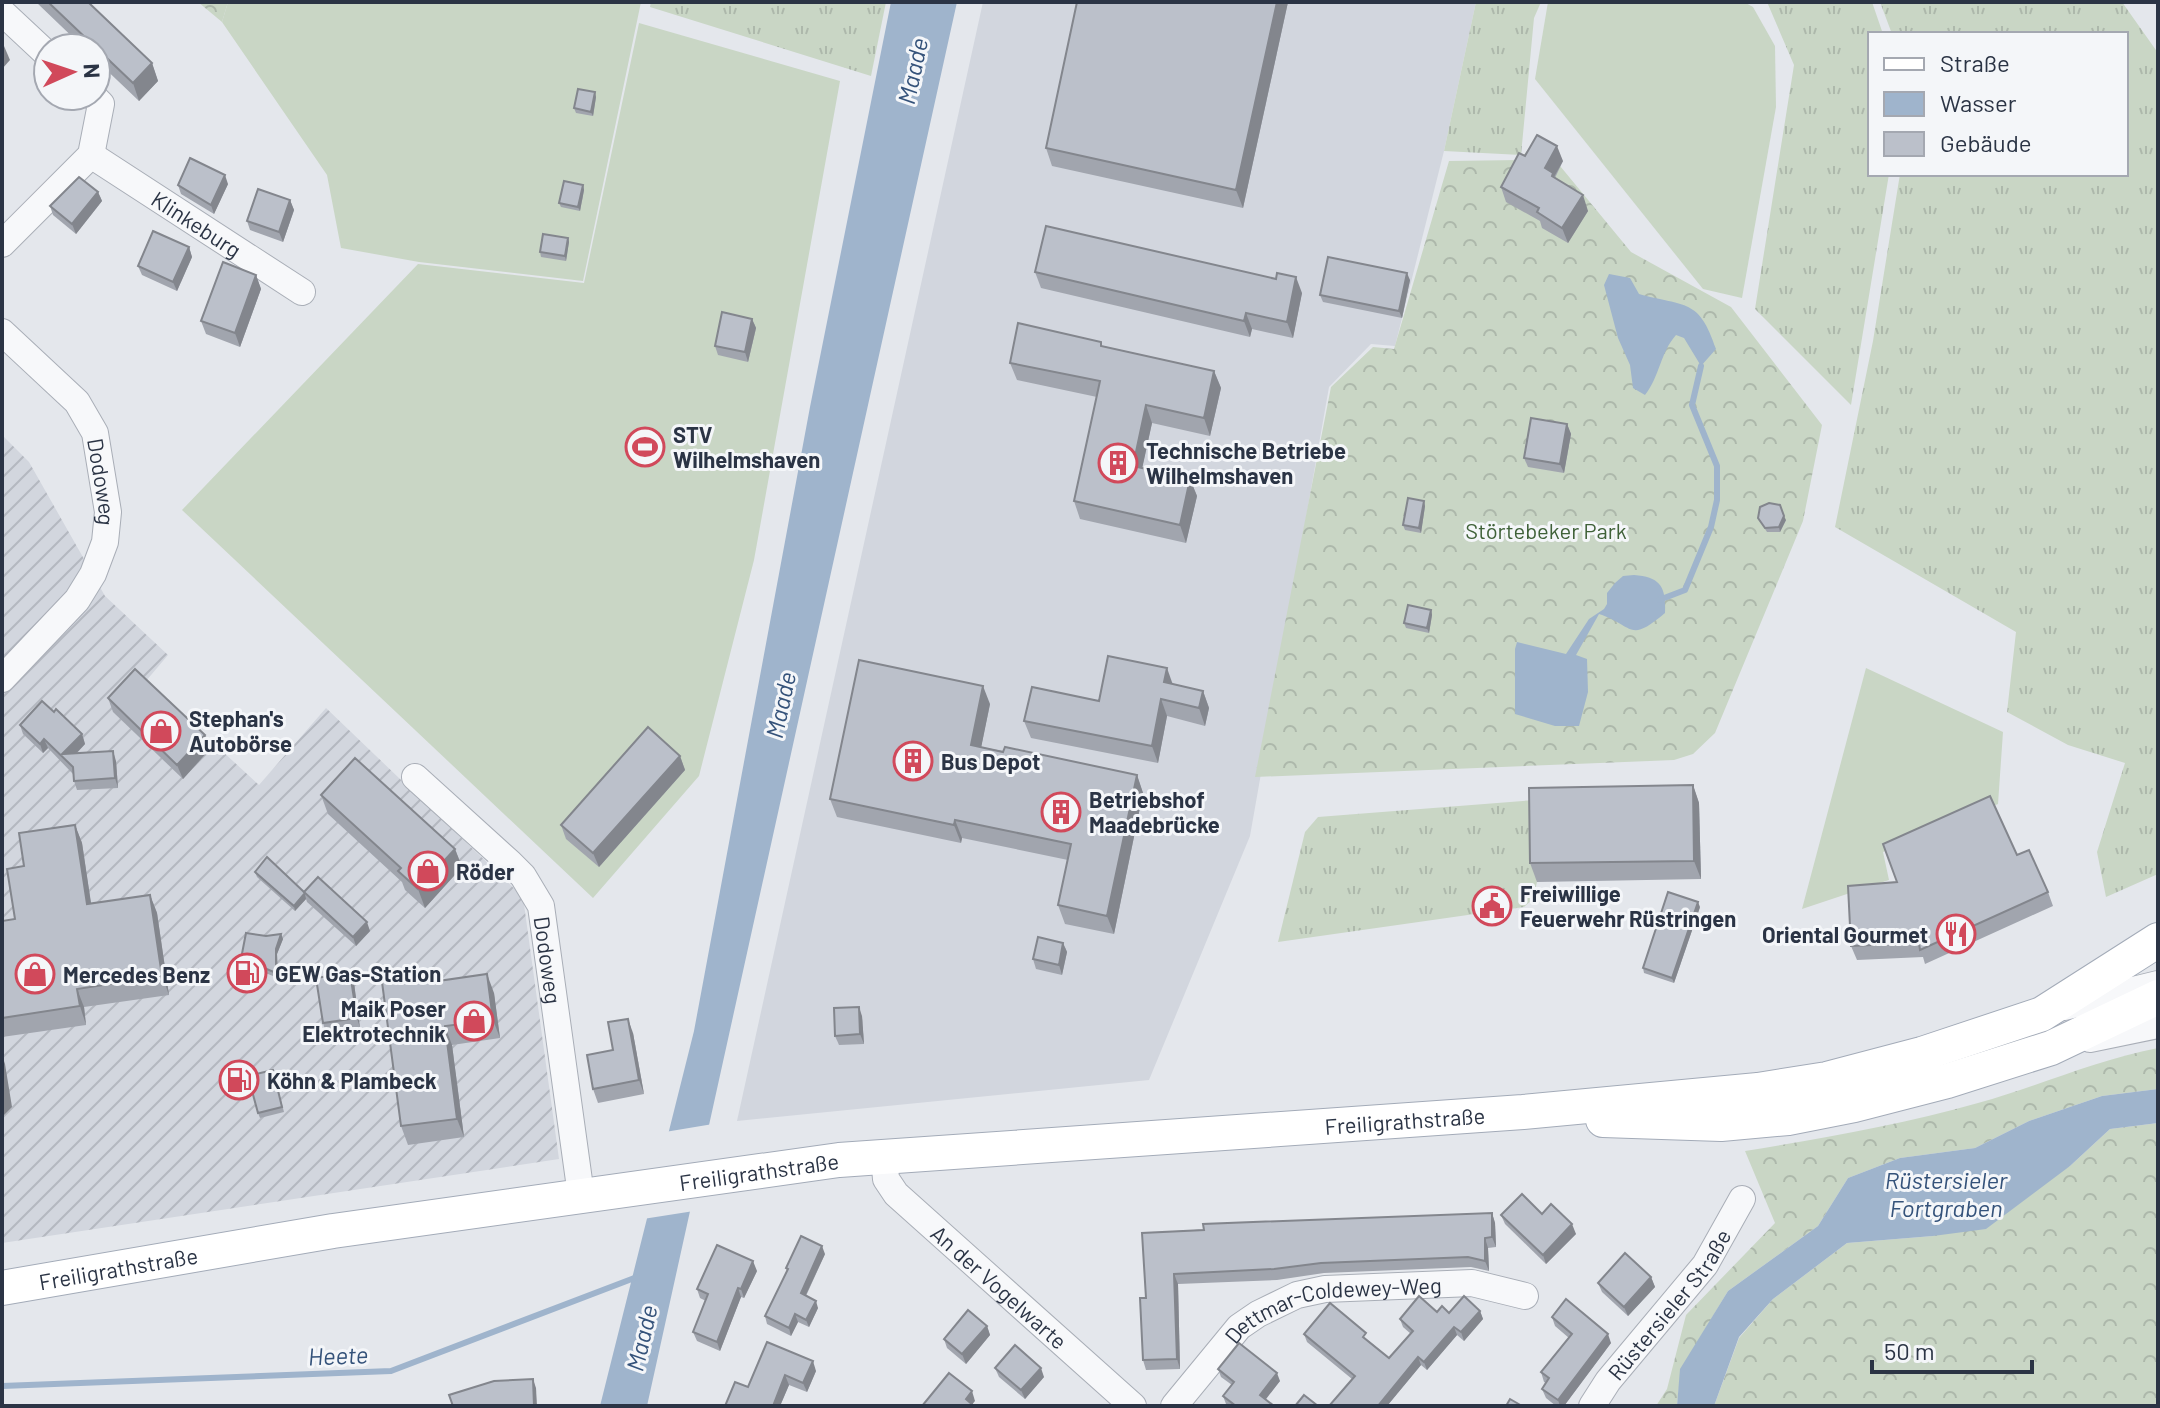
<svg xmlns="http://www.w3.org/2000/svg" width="2160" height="1408" font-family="Barlow,sans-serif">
<defs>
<pattern id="industrial-furrows" width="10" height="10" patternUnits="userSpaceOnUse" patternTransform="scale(2)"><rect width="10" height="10" fill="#d2d6de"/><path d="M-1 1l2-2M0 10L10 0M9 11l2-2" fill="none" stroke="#b4b8c0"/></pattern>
<pattern id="grass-tufts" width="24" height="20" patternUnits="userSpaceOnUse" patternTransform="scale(2)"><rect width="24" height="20" fill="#c9d6c5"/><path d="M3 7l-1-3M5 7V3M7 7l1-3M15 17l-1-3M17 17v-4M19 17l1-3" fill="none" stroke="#adb8ab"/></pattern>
<pattern id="forest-crowns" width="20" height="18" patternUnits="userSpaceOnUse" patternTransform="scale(2)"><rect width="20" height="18" fill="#c9d6c5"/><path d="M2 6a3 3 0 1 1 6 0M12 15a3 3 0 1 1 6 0" fill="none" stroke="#adb8ab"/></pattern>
</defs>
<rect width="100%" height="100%" fill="#e4e7ec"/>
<path fill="#d2d6de" d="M983,2H1476L1444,151L1395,346L1371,344L1329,387L1250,836L1149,1080L737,1121Z"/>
<path fill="url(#industrial-furrows)" d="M2,435L29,462L105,596L168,655L146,681L259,785L326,708L523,897L559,1159L2,1243Z"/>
<g fill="url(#grass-tufts)">
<path d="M651,2H886L871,76L650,7Z"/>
<path d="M1476,2H1541L1534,18L1521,155L1444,151Z"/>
<path d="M1767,2H1872L1883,34H1870V174H1889L1851,405L1755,309L1794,65Z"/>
<path d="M1880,2H2122L2158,53V874L2106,897L2097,852L2125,763L2068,745L2007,712L2016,632L1835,527L1873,341L1900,174H2126V34H1892Z"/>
<path d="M1535,800L1537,882L1533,899L1524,907L1278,942L1305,832L1318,817Z"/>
</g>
<g fill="url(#forest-crowns)">
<path d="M198,2H228L222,22Z"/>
<path d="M1537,138L1631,252L1731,307L1822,425L1803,521L1715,733L1693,754L1674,760L1255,777L1331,387L1373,347L1394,349L1449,161L1520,160Z"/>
<path d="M2158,1048V1089L2102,1096L2029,1121L1975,1148L1900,1158L1848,1178L1818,1226L1728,1291L1681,1369L1677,1406H1656L1667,1389L1686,1315L1775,1223L1745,1151C1823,1138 1901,1125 1978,1103C2039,1086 2096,1060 2158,1048Z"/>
<path d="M2158,1123V1406H1714L1739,1338L1773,1299L1847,1243L1933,1236L2070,1166L2110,1129Z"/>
</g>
<g fill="#c9d6c5">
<path d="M228,2H641L583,281L419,262L341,248L327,175L222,22Z"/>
<path d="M1548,2H1744L1753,7L1775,46L1776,107L1742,298L1703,289L1535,79Z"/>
<path d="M639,23L840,81L754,560L699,776L593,898L182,510L418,264L584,283Z"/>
<path d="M1866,668L2003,732L1998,804L1883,852L1889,880L1802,909Z"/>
</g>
<g fill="#9fb4cc">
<path d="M891,2H957L647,1406H600L694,1031L810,407Z"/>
<path d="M1609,274L1630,278L1639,294C1686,307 1699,298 1716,349L1701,366L1684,338L1676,335C1660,353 1660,376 1645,395L1633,388L1630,365L1618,338L1604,285Z"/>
<path d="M1634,575C1661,577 1666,587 1665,613C1628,644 1635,626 1599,614L1576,655L1587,659L1588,692L1579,726H1555L1515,714V649L1517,642L1566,654L1589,619L1604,609L1607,604V593L1615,583L1623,576Z"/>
<path d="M2158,1089V1123L2110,1129L2070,1166L1986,1229L1933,1236L1847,1243L1773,1299L1739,1337L1714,1406H1677L1680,1369L1728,1291L1818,1226L1848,1178L1900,1158L1975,1148L2029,1121L2102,1096Z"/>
</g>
<path fill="#e4e7ec" d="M713,1124L694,1211L643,1219L665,1132Z"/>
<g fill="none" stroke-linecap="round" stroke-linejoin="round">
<g stroke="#9fb4cc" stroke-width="6">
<path d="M1659,600L1685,590L1711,527L1717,500V466L1692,405L1701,366"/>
<path d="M2,1386L391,1371L637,1277"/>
</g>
<g stroke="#a9aeb7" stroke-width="28">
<g id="minor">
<path d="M2,12L48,55"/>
<path id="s1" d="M91,155L302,292"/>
<path d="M2,244L91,155L101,104L93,96"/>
<path id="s2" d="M2,332L77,402L95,433L108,512L105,542L93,574L77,600L2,679"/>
<path id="s3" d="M415,777L510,863L523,876L541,906L581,1195"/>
<path d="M2064,1007L2158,984"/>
<path d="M2090,1039L2158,1025"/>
<path id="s4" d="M884,1156L886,1179L896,1194L1133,1406"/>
<path id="s5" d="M1174,1406L1239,1327L1258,1314L1297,1295L1325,1289L1472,1283L1525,1296"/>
<path id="s6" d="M1592,1406L1608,1381L1705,1265L1742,1199"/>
</g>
</g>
<g stroke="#a3abb8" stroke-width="36">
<g id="major">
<path d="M1603,1120L1721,1124L1788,1118L1854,1105L1947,1081L2051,1048L2158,997"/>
<path id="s7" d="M2,1288L333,1231L839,1160L1523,1112L1758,1090L1827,1079L1922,1054L2042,1014L2158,940"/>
</g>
</g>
<use href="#minor" stroke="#f7f8fa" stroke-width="26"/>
<use href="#major" stroke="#fff" stroke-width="34"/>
</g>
<g fill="#a1a5ae">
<path d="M36,2H88L152,63L158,81L139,101L96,60V48H84Z"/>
<path d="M1288,2L1243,208L1052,166L1046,148Z"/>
<path d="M596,97L593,116L576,113L574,108Z"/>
<path d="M1525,156L1563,161L1555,178L1588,211L1568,243L1542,228L1540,221L1506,202L1501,187Z"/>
<path d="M228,184L214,214L181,194L178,185Z"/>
<path d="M583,185L584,190L580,211L561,207L559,203Z"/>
<path d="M98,192L102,201L76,234L53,215L50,206Z"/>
<path d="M290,200L294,210L283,242L250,230L247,221Z"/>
<path d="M568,238L569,242L566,261L541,257L540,252Z"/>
<path d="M189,247L192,257L177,291L142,275L138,266Z"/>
<path d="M1035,272L1302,293L1293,338L1252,329L1250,337L1041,288Z"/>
<path d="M256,275L261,289L240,347L206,334L201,321Z"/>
<path d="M1410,280L1402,318L1323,302L1320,295Z"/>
<path d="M752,319L756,328L748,362L718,355L715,346Z"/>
<path d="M1103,346L1214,371L1221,388L1210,436L1152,423L1142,468L1190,479L1197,496L1186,543L1080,519L1074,501L1097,397L1017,380L1010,363Z"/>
<path d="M1567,424L1571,434L1564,473L1528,467L1524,458Z"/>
<path d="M1425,506L1421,533L1405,530L1403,525Z"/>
<path d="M1758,518L1786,520L1780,532H1767Z"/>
<path d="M1431,610L1432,615L1429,633L1406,628L1404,623Z"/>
<path d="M1172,684L1203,691L1209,708L1205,726L1167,716L1158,763L1031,738L1024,721L1099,701Z"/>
<path d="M108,698L210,749L183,779L113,712Z"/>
<path d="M990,704L981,747L1137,775L1143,793L1114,934L1065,924L1058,905L1068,860L962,838L961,843L837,817L830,799Z"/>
<path d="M54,712L82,734L85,744L76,754L116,761L118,788L77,790L74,781L73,774L48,748L43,753L23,734L20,725Z"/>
<path d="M680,756L685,770L599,867L566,839L561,825Z"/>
<path d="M1693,785L1699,803L1701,879L1537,882L1530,863Z"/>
<path d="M321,795L455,849L462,867L425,908L405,890L402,882L328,814Z"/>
<path d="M75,825L82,843L91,904L150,895L157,913L169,995L84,1007L86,1025L2,1037V921L15,919L24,866Z"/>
<path d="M2017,855L2048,892L2053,906L1925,964L1923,957L1857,960L1851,946L1897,882Z"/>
<path d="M255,872L304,892L370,931L356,946L307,902L306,899L295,911L257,877Z"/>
<path d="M1700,907L1674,983L1644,973L1643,968Z"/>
<path d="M281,934L283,939L277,954L278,978L263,972L242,969L240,964L266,936Z"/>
<path d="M1063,943L1067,952L1062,975L1036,969L1033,959Z"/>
<path d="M430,975L432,982L494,993L500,1038L452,1045L464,1137L408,1145L401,1126Z"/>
<path d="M354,983L360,1028L326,1033L323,1023Z"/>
<path d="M862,1016L864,1044L839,1045L835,1036Z"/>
<path d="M633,1033L644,1094L598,1103L593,1089L613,1050Z"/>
<path d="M274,1074L284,1112L260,1118L258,1113Z"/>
<path d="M1492,1213L1495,1223L1496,1247L1488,1248L1489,1271L1471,1267L1324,1273L1277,1280L1178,1284L1180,1369L1146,1370L1143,1360L1146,1298L1142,1233Z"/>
<path d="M1542,1214L1576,1234L1546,1264L1505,1224L1501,1215Z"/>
<path d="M825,1254L806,1296L818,1308L809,1327L798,1322L791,1336L767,1324L765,1316L787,1271L786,1268Z"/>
<path d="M757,1271L744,1298L741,1297L720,1351L697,1341L693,1332L706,1301L700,1298L697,1289Z"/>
<path d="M1651,1277L1655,1287L1628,1316L1602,1292L1598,1283Z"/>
<path d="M1480,1311L1483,1319L1464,1341L1457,1335L1427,1370L1421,1365L1387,1406H1329L1352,1379L1307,1342L1304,1334L1369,1341L1389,1358L1411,1334L1403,1327L1400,1319L1437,1312L1449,1313Z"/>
<path d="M1552,1317L1611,1343L1564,1406H1556L1546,1398L1542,1389L1546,1383L1544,1382L1541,1372L1569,1338L1555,1326Z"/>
<path d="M987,1326L990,1335L966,1364L947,1348L944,1339Z"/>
<path d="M767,1342L816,1371L807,1392L789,1385L780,1406H725L748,1387Z"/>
<path d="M995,1368L1044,1377L1025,1399L999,1377Z"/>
<path d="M1218,1369L1280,1381L1265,1399L1274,1406H1229L1226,1404L1223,1396L1232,1385L1221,1377Z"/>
</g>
<g fill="#83868d">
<path d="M1277,2H1288L1243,208L1236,190Z"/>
<path d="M4,46L10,60L2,69V49Z"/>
<path d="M152,63L158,81L139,101L133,83Z"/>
<path d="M595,92L596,97L593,116L591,112Z"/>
<path d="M1557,146L1563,161L1554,177L1559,189L1545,168Z"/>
<path d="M225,175L228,184L214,214L211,205Z"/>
<path d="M583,185L584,190L580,211L578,207Z"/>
<path d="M98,192L102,201L76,234L72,224Z"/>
<path d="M1583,195L1588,211L1568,243L1562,228Z"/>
<path d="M290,200L294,210L283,242L279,232Z"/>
<path d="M568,238L569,242L566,261L565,256Z"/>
<path d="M189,247L192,257L177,291L173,282Z"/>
<path d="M1407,273L1410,280L1402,318L1399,311Z"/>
<path d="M256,275L261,289L240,347L235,333Z"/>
<path d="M1296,277L1302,293L1293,338L1287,322Z"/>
<path d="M1246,313L1252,329L1250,337L1244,321Z"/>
<path d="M752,319L756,328L748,362L745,352Z"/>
<path d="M1214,371L1221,388L1210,436L1204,418Z"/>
<path d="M1146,405L1152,423L1139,483L1133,466Z"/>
<path d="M1567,424L1571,434L1564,473L1560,464Z"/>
<path d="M1190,479L1197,496L1186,543L1180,525Z"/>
<path d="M1424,501L1425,506L1421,533L1419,528Z"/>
<path d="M1784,516L1786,520L1780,532L1779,527Z"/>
<path d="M1431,610L1432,615L1429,633L1427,628Z"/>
<path d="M1167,668L1173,685L1164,682Z"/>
<path d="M983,686L990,704L978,763L971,745Z"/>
<path d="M1203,691L1209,708L1205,726L1199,708Z"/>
<path d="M1161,699L1167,716L1158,763L1152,746Z"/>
<path d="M82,734L85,744L68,762L62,754Z"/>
<path d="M205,735L210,749L183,779L177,765Z"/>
<path d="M44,739L48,748L43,753L40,744Z"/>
<path d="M113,751L116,761L118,788L115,778Z"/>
<path d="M680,756L685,770L599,867L593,853Z"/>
<path d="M1137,775L1143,793L1114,934L1107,916Z"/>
<path d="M1693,785L1699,803L1701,879L1694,861Z"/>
<path d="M955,820L962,838L961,843L954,825Z"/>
<path d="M75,825L82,843L94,923L87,904Z"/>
<path d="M455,849L462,867L425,908L418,889Z"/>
<path d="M305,894L306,899L295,911L294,906Z"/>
<path d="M150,895L157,913L169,995L162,976Z"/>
<path d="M1698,902L1700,907L1674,983L1672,978Z"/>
<path d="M367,922L370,931L356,946L353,937Z"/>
<path d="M281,934L283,939L277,954L278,978L276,973V949Z"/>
<path d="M1063,943L1067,952L1062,975L1059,965Z"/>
<path d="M350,973L354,983L360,1028L357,1018Z"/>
<path d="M487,974L494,993L500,1038L493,1020Z"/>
<path d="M77,989L84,1007L86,1025L80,1006Z"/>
<path d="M859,1007L862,1016L864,1044L860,1034Z"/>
<path d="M628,1019L633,1033L644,1094L639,1080Z"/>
<path d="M445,1026L452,1045L464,1137L457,1119Z"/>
<path d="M2,1055L5,1064L12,1107L4,1115L2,1108Z"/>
<path d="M1492,1213L1495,1223L1496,1247L1492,1237Z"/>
<path d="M1572,1224L1576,1234L1546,1264L1543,1255Z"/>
<path d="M1485,1238L1488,1248L1489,1271L1485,1261Z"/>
<path d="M822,1246L825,1254L803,1301L801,1293Z"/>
<path d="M753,1261L757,1271L744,1298L741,1289Z"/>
<path d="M1174,1274L1178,1284L1180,1369L1177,1359Z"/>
<path d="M1651,1277L1655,1287L1628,1316L1624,1307Z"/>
<path d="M738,1288L741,1297L720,1351L717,1342Z"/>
<path d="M816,1301L818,1308L809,1327L806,1320Z"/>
<path d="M1480,1311L1483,1319L1464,1341L1461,1332Z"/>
<path d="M795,1314L798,1322L791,1336L789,1328Z"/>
<path d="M987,1326L990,1335L966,1364L962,1354Z"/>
<path d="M1454,1327L1457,1335L1427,1370L1424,1362Z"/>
<path d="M1608,1334L1611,1343L1564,1406H1560L1558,1400Z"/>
<path d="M1418,1357L1421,1365L1387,1406H1378Z"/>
<path d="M813,1361L816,1371L807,1392L803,1383Z"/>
<path d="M1041,1368L1044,1377L1025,1399L1021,1390Z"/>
<path d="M1277,1373L1280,1381L1263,1403L1260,1395Z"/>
<path d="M785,1375L789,1385L780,1406H773Z"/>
<path d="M533,1379L536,1388L537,1406H534Z"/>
<path d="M972,1391L975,1401L971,1406L966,1399Z"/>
</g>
<g fill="#bbc0ca" stroke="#83868d" stroke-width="2">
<path d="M48,2H88L152,63L133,83Z"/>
<path d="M1077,2H1277L1236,190L1046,148Z"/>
<path d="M578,89L595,92L591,112L574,108Z"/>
<path d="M1537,135L1557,146L1545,168L1553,173L1552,176L1583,195L1562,228L1537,212L1539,208L1501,187L1519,153L1525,156Z"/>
<path d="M190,158L225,175L211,205L178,185Z"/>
<path d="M79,177L98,192L72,224L50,206Z"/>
<path d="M564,181L583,185L578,207L559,203Z"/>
<path d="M258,189L290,200L279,232L247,221Z"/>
<path d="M1046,226L1276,279L1277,273L1296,277L1287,322L1246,313L1244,321L1035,272Z"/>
<path d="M153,231L189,247L173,282L138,266Z"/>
<path d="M543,234L568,238L565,256L540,252Z"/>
<path d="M1328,257L1407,273L1399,311L1320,295Z"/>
<path d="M223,262L256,275L235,333L201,321Z"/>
<path d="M722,312L752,319L745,352L715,346Z"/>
<path d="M1018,323L1101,342V346L1214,371L1204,418L1146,405L1133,466L1190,479L1180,525L1074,501L1100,381L1010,363Z"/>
<path d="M1531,418L1567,424L1560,464L1524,458Z"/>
<path d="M1408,498L1424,501L1419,528L1403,525Z"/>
<path d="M1769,503L1780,505L1784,516L1779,527L1765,528L1758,518L1760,507Z"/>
<path d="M1408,605L1431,610L1427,628L1404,623Z"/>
<path d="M1108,656L1167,668L1164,682L1203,691L1199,708L1161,699L1152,746L1024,721L1032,687L1099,701Z"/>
<path d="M859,660L983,686L971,745L1003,752L1005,747L1137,775L1107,916L1058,905L1071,844L955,820L954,825L830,799Z"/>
<path d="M135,669L205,735L177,765L108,698Z"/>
<path d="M42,701L54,712L56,709L82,734L62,754L113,751L115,778L74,781L73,767L44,739L40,744L20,725Z"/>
<path d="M648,727L680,756L593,853L561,825Z"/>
<path d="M355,758L455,849L418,889L398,871L401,868L321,795Z"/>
<path d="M1693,785L1694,861L1530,863L1529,788Z"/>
<path d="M1990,796L2017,855L2029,850L2048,892L1920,950L1919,943L1851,946L1848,886L1897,882L1883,844Z"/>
<path d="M75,825L87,904L150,895L162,976L77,989L80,1006L2,1018V921L15,919L7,869L24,866L19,833Z"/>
<path d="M267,857L304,892L305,893L294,906L255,872Z"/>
<path d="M318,877L367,922L353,937L304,892Z"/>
<path d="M1668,892L1698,902L1672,978L1643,968Z"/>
<path d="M246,933L266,936L281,934L276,949V973L262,967L240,964Z"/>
<path d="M1038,937L1063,943L1059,965L1033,959Z"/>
<path d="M350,973L357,1018L323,1023L316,978Z"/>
<path d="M487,974L493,1020L445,1026L457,1119L401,1126L382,982L430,975L431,982Z"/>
<path d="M859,1007L860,1034L835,1036L834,1008Z"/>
<path d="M628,1019L639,1080L593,1089L587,1055L613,1050L608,1022Z"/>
<path d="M2,1069L5,1089L2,1092Z"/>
<path d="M273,1070L282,1107L258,1113L248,1076Z"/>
<path d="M1522,1194L1542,1214L1551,1204L1572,1224L1543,1255L1501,1215Z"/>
<path d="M1492,1213V1237L1485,1238V1261L1468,1257L1321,1263L1274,1269L1174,1274L1177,1359L1143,1360L1140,1298H1146L1142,1233L1204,1230L1203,1224Z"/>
<path d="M801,1236L822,1246L801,1293L816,1301L806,1320L795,1314L789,1328L765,1316L788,1269L786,1268Z"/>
<path d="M717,1245L753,1261L741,1289L738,1288L717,1342L693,1332L708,1294L697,1289Z"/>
<path d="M1625,1253L1651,1277L1624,1307L1598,1283Z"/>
<path d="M1419,1296L1437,1312L1442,1306L1449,1313L1464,1296L1480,1311L1461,1332L1454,1327L1424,1362L1418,1357L1378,1406H1329L1355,1376L1304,1334L1330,1303L1366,1333L1363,1337L1389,1358L1413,1331L1400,1319Z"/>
<path d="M1566,1299L1608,1334L1558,1400L1542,1389L1549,1378L1541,1372L1572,1334L1552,1317Z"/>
<path d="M968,1310L987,1326L962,1354L944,1339Z"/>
<path d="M767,1342L813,1361L803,1383L785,1375L773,1406H725L735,1382L748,1387Z"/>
<path d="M1239,1343L1277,1373L1260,1395L1274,1406H1236L1223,1396L1234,1382L1218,1369Z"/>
<path d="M1015,1345L1041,1368L1021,1390L995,1368Z"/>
<path d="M949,1373L972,1391L966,1399L974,1406H922Z"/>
<path d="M533,1379L534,1406H453L449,1395L494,1381Z"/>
<path d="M1304,1395L1318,1406H1295Z"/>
<path d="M1510,1399L1522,1406H1506Z"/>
</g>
<defs>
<g id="stadium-ring" transform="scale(2)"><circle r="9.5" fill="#f4f6f9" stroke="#d1495b" stroke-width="1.5"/><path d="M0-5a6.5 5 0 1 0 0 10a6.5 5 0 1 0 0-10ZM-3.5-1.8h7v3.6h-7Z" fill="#d1495b"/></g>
<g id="building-ring" transform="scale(2)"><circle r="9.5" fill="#f4f6f9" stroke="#d1495b" stroke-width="1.5"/><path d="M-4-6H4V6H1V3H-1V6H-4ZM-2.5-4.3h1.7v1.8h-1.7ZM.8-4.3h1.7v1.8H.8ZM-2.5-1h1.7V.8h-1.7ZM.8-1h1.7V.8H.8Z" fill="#d1495b"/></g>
<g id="shop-ring" transform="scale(2)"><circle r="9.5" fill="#f4f6f9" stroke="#d1495b" stroke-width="1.5"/><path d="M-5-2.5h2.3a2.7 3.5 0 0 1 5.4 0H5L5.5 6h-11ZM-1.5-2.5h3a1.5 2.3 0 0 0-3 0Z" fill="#d1495b"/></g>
<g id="civic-ring" transform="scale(2)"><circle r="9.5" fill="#f4f6f9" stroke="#d1495b" stroke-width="1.5"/><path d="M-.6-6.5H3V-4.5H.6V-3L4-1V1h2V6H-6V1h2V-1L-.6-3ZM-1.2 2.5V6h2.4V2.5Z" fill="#d1495b"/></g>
<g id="restaurant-ring" transform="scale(2)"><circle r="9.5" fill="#f4f6f9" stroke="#d1495b" stroke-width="1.5"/><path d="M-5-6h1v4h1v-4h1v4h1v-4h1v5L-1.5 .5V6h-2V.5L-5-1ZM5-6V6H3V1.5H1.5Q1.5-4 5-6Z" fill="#d1495b"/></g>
<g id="fuel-ring" transform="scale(2)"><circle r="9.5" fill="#f4f6f9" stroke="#d1495b" stroke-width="1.5"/><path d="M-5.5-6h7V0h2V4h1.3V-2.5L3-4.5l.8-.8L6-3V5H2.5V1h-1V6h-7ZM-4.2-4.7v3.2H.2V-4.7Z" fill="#d1495b"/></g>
</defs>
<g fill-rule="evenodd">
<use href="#stadium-ring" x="645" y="447"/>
<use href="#building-ring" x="1118" y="463"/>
<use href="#shop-ring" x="161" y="731"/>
<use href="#building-ring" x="913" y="761"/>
<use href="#building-ring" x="1061" y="812"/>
<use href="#shop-ring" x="428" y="871"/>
<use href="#civic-ring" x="1492" y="906"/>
<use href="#restaurant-ring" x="1956" y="934"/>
<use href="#fuel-ring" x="247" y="973"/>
<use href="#shop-ring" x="35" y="974"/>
<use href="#shop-ring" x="474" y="1021"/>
<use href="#fuel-ring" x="239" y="1080"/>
</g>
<g text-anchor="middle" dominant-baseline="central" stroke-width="6" stroke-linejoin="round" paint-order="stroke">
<g font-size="22" fill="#2b3445" stroke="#f4f6f9">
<text stroke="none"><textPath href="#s1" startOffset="126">Klinkeburg</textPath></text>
<text stroke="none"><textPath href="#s2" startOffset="188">Dodoweg</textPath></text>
<text stroke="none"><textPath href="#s3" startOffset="236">Dodoweg</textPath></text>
<text stroke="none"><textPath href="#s7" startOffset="1414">Freiligrathstraße</textPath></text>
<text stroke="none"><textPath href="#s7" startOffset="766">Freiligrathstraße</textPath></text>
<text stroke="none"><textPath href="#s7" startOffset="118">Freiligrathstraße</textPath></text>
<text stroke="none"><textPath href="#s4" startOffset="180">An der Vogelwarte</textPath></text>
<text stroke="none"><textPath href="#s6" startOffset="128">Rüstersieler Straße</textPath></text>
<text stroke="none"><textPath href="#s5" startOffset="200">Dettmar-Coldewey-Weg</textPath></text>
</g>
<g font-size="22" font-weight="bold" fill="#2b3445" stroke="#f4f6f9" text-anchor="start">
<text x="673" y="434">STV<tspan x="673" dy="25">Wilhelmshaven</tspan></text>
<text x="1146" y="450">Technische Betriebe<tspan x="1146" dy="25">Wilhelmshaven</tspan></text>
<text x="189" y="718">Stephan's<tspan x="189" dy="25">Autobörse</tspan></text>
<text x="941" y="761">Bus Depot</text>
<text x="1089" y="799">Betriebshof<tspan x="1089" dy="25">Maadebrücke</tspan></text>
<text x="456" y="871">Röder</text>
<text x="1520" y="893">Freiwillige<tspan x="1520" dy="25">Feuerwehr Rüstringen</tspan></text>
<text x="1928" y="934" text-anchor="end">Oriental Gourmet</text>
<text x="275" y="973">GEW Gas-Station</text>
<text x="63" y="974">Mercedes Benz</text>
<text x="446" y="1008" text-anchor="end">Maik Poser<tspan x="446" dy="25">Elektrotechnik</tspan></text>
<text x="267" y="1080">Köhn &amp; Plambeck</text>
</g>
<g font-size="22" fill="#3f6138" stroke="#f4f6f9">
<text x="1546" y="530">Störtebeker Park</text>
</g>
<g font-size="24" font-style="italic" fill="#34527a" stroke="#f4f6f9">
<text transform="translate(912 71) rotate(-78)">Maade</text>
<text transform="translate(780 705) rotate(-78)">Maade</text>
<text x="1946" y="1179">Rüstersieler<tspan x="1946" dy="28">Fortgraben</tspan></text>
<text transform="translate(641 1338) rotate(-77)">Maade</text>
<text transform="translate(338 1355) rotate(-2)">Heete</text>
</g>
</g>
<rect width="2160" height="1408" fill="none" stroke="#2b3445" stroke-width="8"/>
<rect x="1868" y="32" width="260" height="144" fill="#f4f6f9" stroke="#a4a8b1" stroke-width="2"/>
<rect x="1884" y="58" width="40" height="12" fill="#ffffff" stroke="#a4a8b1" stroke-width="2"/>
<text x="1940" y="72" font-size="24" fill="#2b3445">Straße</text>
<rect x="1884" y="92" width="40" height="24" fill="#9fb4cc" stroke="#a4a8b1" stroke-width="2"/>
<text x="1940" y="112" font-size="24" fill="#2b3445">Wasser</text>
<rect x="1884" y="132" width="40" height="24" fill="#bbc0ca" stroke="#a4a8b1" stroke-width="2"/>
<text x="1940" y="152" font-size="24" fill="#2b3445">Gebäude</text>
<g transform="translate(72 72) rotate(87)"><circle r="38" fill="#f4f6f9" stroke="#a4a8b1" stroke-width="2"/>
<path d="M0-6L14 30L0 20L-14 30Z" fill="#d1495b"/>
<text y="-12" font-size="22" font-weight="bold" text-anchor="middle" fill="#2b3445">N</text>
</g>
<path d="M1872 1360v12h160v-12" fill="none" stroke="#2b3445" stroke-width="4"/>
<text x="1884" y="1360" font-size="24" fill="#2b3445" stroke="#f4f6f9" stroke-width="6" paint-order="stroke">50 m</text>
</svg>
